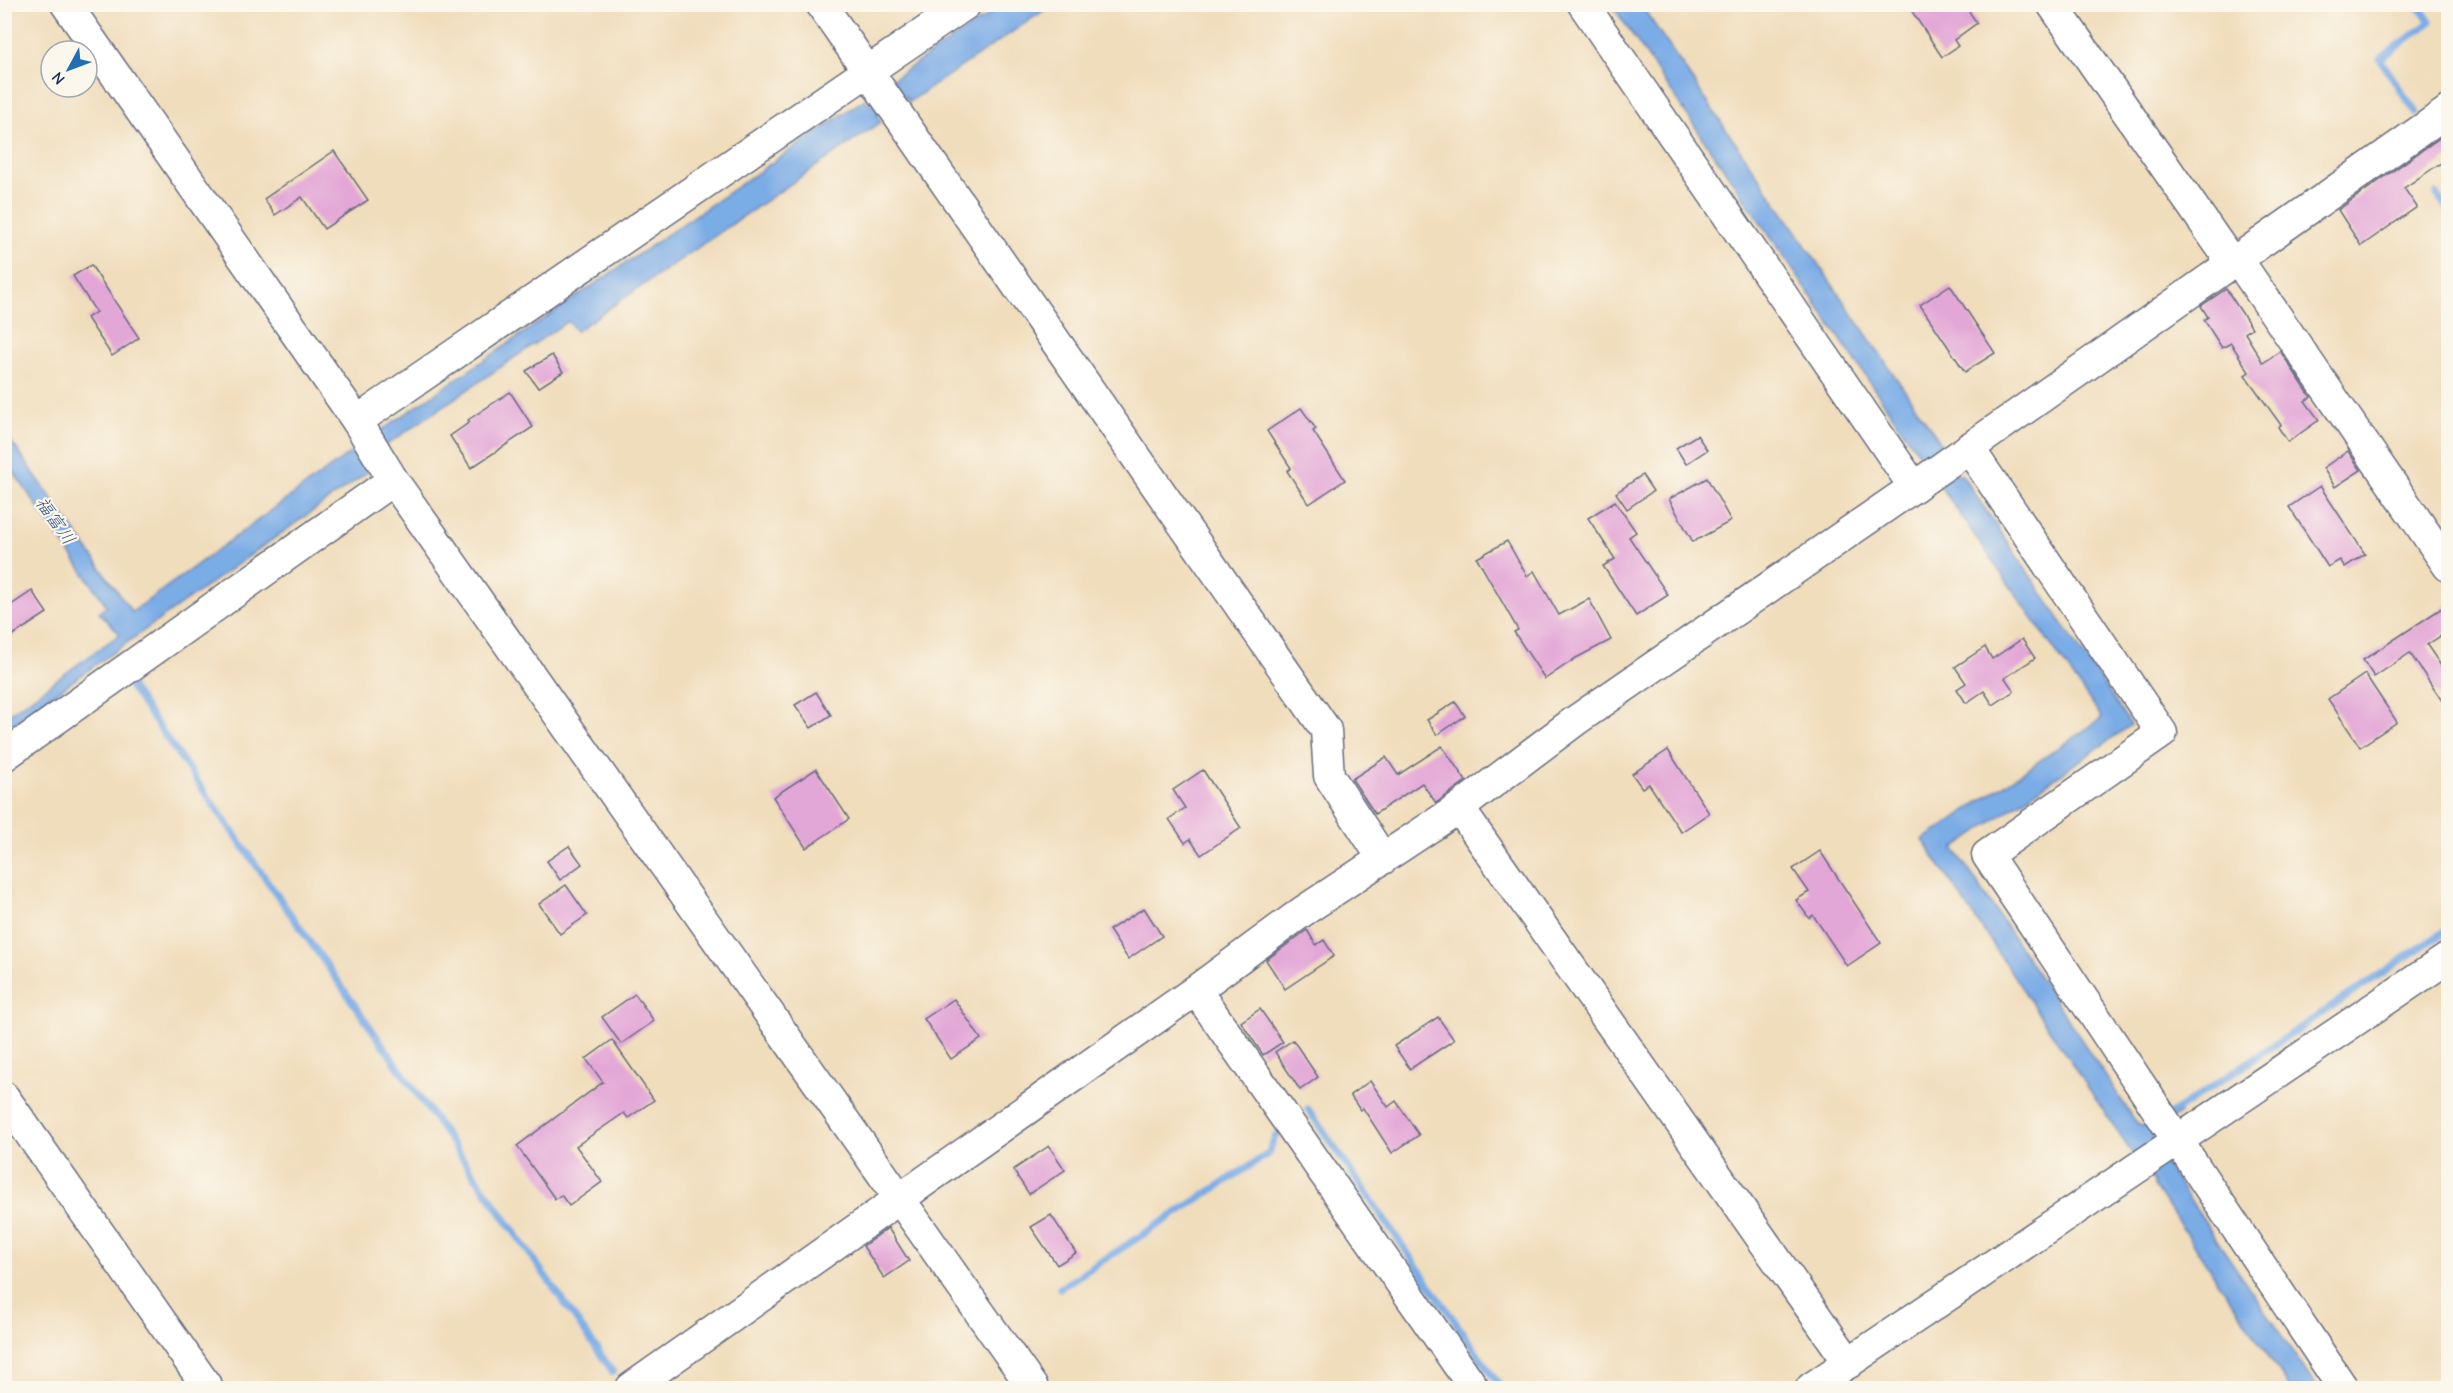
<svg xmlns="http://www.w3.org/2000/svg" width="2453" height="1393" font-family="'Comic Neue','Klee One',sans-serif">
<rect width="100%" height="100%" fill="#fbf7ec"/>
<filter id="ink" filterUnits="userSpaceOnUse"><feTurbulence type="fractalNoise" baseFrequency=".0167" numOctaves="2"/><feDisplacementMap in="SourceGraphic" scale="12" xChannelSelector="R" yChannelSelector="G"/><feConvolveMatrix kernelMatrix="1 2 1 2 8 2 1 2 1" color-interpolation-filters="sRGB"/></filter>
<filter id="wash" filterUnits="userSpaceOnUse"><feTurbulence type="fractalNoise" baseFrequency=".008" numOctaves="4" result="noise"/><feDisplacementMap in="SourceGraphic" scale="24" xChannelSelector="R" yChannelSelector="G"/><feGaussianBlur stdDeviation="1.35" result="paint"/><feColorMatrix in="noise" values="0 0 0 0 0 0 0 0 0 0 0 0 0 0 0 0 0 1.4 0 .05"/><feComposite in="paint" operator="in"/></filter>
<g filter="url(#wash)">
<rect width="100%" height="100%" fill="#f0ddbc"/>
<g fill="#7aace6" stroke="#4a6ea2" stroke-width="1.5">
<path d="M1003,5H1052L909,102L905,96L877,115L881,122L576,331L568,321L388,444L372,469L5,729V717L120,634L99,612L107,606L5,460L4,431L132,612L379,432L865,99L871,106L898,88L893,79Z"/>
<path d="M1612,5H1641L1942,445L1940,448L1957,475H1962L2131,725L1954,848L2138,1125L2148,1127L2177,1107L2180,1113L2151,1132L2166,1165L2317,1388H2290L2154,1186V1182L2138,1157L2129,1149L1923,840L2102,718L1941,487L1943,484L1926,459L1923,460Z"/>
</g>
<g fill="none" stroke-linecap="round" stroke-linejoin="round">
<g stroke="#7aace6" stroke-width="7">
<path d="M2416,113L2380,59L2430,22L2418,4"/>
<path d="M2437,194L2448,210"/>
<path d="M130,686L613,1372"/>
<path d="M1308,1109L1501,1388"/>
<path d="M2171,1114L2448,929"/>
<path d="M1060,1288L1268,1154L1276,1135"/>
</g>
</g>
<g id="blocks">
<g fill="#e3a7d7">
<path d="M1907,4H1964L1977,23L1954,40L1958,46L1942,57Z"/>
<path d="M2448,132V158L2404,188L2417,207L2361,246L2338,210Z"/>
<path d="M334,151L368,200L324,229L302,197L275,215L264,199Z"/>
<path d="M91,265L139,338L112,356L87,318L96,312L73,276Z"/>
<path d="M1950,285L1995,353L1965,372L1920,305Z"/>
<path d="M2226,289L2252,328L2245,333L2263,363L2280,351L2311,397L2305,401L2319,420L2288,442L2278,427L2281,425L2245,375L2249,372L2231,343L2222,348L2204,320L2208,317L2201,306Z"/>
<path d="M552,355L563,372L538,388L526,371Z"/>
<path d="M510,392L533,427L471,468L450,436L470,422L468,420Z"/>
<path d="M1301,408L1316,429L1313,431L1345,480L1309,504L1287,471L1291,468L1267,431Z"/>
<path d="M1697,435L1707,450L1686,464L1676,448Z"/>
<path d="M2348,451L2361,470L2335,487L2323,468Z"/>
<path d="M1642,475L1653,491L1627,509L1616,493Z"/>
<path d="M1707,478L1731,521L1693,542L1669,499Z"/>
<path d="M2320,486L2365,554L2345,567L2340,560L2328,567L2289,507Z"/>
<path d="M1615,501L1636,532L1629,537L1668,595L1636,616L1603,566L1615,559L1588,518Z"/>
<path d="M1507,541L1527,576L1534,571L1559,615L1589,599L1611,640L1576,658L1545,679L1514,632L1518,630L1477,558Z"/>
<path d="M32,591L47,613L4,641V610Z"/>
<path d="M2448,604V631L2427,645L2448,676V710L2410,653L2374,677L2363,660Z"/>
<path d="M2022,639L2035,658L2005,678L2014,691L1993,705L1984,691L1966,703L1957,689L1966,683L1955,667L1985,647L1992,659Z"/>
<path d="M2365,674L2397,722L2360,747L2328,699Z"/>
<path d="M816,692L831,715L811,728L795,705Z"/>
<path d="M1455,702L1465,716L1437,735L1427,720Z"/>
<path d="M1442,746L1466,781L1436,803L1422,783L1375,814L1352,779L1386,757L1398,775Z"/>
<path d="M1668,750L1709,813L1681,832L1649,784L1642,788L1632,774Z"/>
<path d="M816,769L849,819L806,848L773,797Z"/>
<path d="M1203,770L1241,828L1201,855L1190,839L1185,843L1169,819L1185,808L1173,790Z"/>
<path d="M569,846L582,864L560,880L547,861Z"/>
<path d="M1820,851L1881,943L1847,966L1813,915L1809,918L1796,900L1809,892L1793,869Z"/>
<path d="M566,885L587,915L560,934L539,904Z"/>
<path d="M1144,908L1162,936L1128,959L1109,930Z"/>
<path d="M1307,930L1316,945L1324,940L1334,956L1285,989L1266,960Z"/>
<path d="M635,994L654,1021L621,1044L602,1017Z"/>
<path d="M954,999L981,1039L951,1059L924,1019Z"/>
<path d="M1260,1009L1283,1042L1263,1055L1241,1022Z"/>
<path d="M1438,1017L1454,1040L1410,1069L1394,1046Z"/>
<path d="M612,1040L654,1100L628,1118L624,1113L576,1146L602,1182L569,1206L561,1195L555,1199L517,1146L603,1082L586,1059Z"/>
<path d="M1293,1040L1318,1077L1300,1090L1275,1052Z"/>
<path d="M1370,1081L1388,1107L1396,1101L1419,1135L1392,1153L1363,1108L1360,1110L1350,1095Z"/>
<path d="M1049,1146L1065,1170L1029,1194L1013,1170Z"/>
<path d="M1051,1215L1076,1253L1057,1265L1031,1227Z"/>
<path d="M888,1228L909,1261L884,1278L863,1246Z"/>
</g>
</g>
</g>
<g filter="url(#ink)">
<use href="#blocks" fill-opacity="0" stroke="#666c7f" stroke-width="1.5"/>
<g fill="none" stroke-linecap="round" stroke-linejoin="round">
<g stroke="#666c7f" stroke-width="33">
<g id="minor">
<path d="M66,4L357,421L393,480L1033,1388"/>
<path d="M821,4L1326,730L1329,776L1383,859"/>
<path d="M1583,4L1914,487"/>
<path d="M2052,4L2232,263L2245,270L2448,566"/>
<path d="M357,421L966,4"/>
<path d="M1969,448L2162,733L1987,855L2343,1388"/>
<path d="M4,756L393,480"/>
<path d="M1459,808L1849,1363"/>
<path d="M1196,990L1474,1388"/>
<path d="M4,1097L208,1388"/>
<path d="M631,1388L1196,990L1302,912L1459,808L1575,721L1914,487L2448,111"/>
<path d="M1811,1388L2448,958"/>
</g>
</g>
<use href="#minor" stroke="#fff" stroke-width="30"/>
</g>
</g>
<g text-anchor="middle" dominant-baseline="central" stroke-width="4.5" stroke-linejoin="round" paint-order="stroke">
<g font-size="18" font-style="italic" fill="#385487" stroke="#fbf7ec">
<text transform="translate(55 521) rotate(55)">福富川</text>
</g>
</g>
<rect width="2453" height="1393" fill="none" stroke="#fbf7ec" stroke-width="24"/>
<g transform="translate(69 69) rotate(229)"><circle r="28" fill="#fbf7ec" stroke="#a1a7b3" stroke-width="1.5"/>
<path d="M0-4.5L10 22L0 15L-10 22Z" fill="#1f6fb2"/>
<text y="-9" font-size="16" font-weight="bold" text-anchor="middle" fill="#1b2f5e">N</text>
</g>
</svg>
